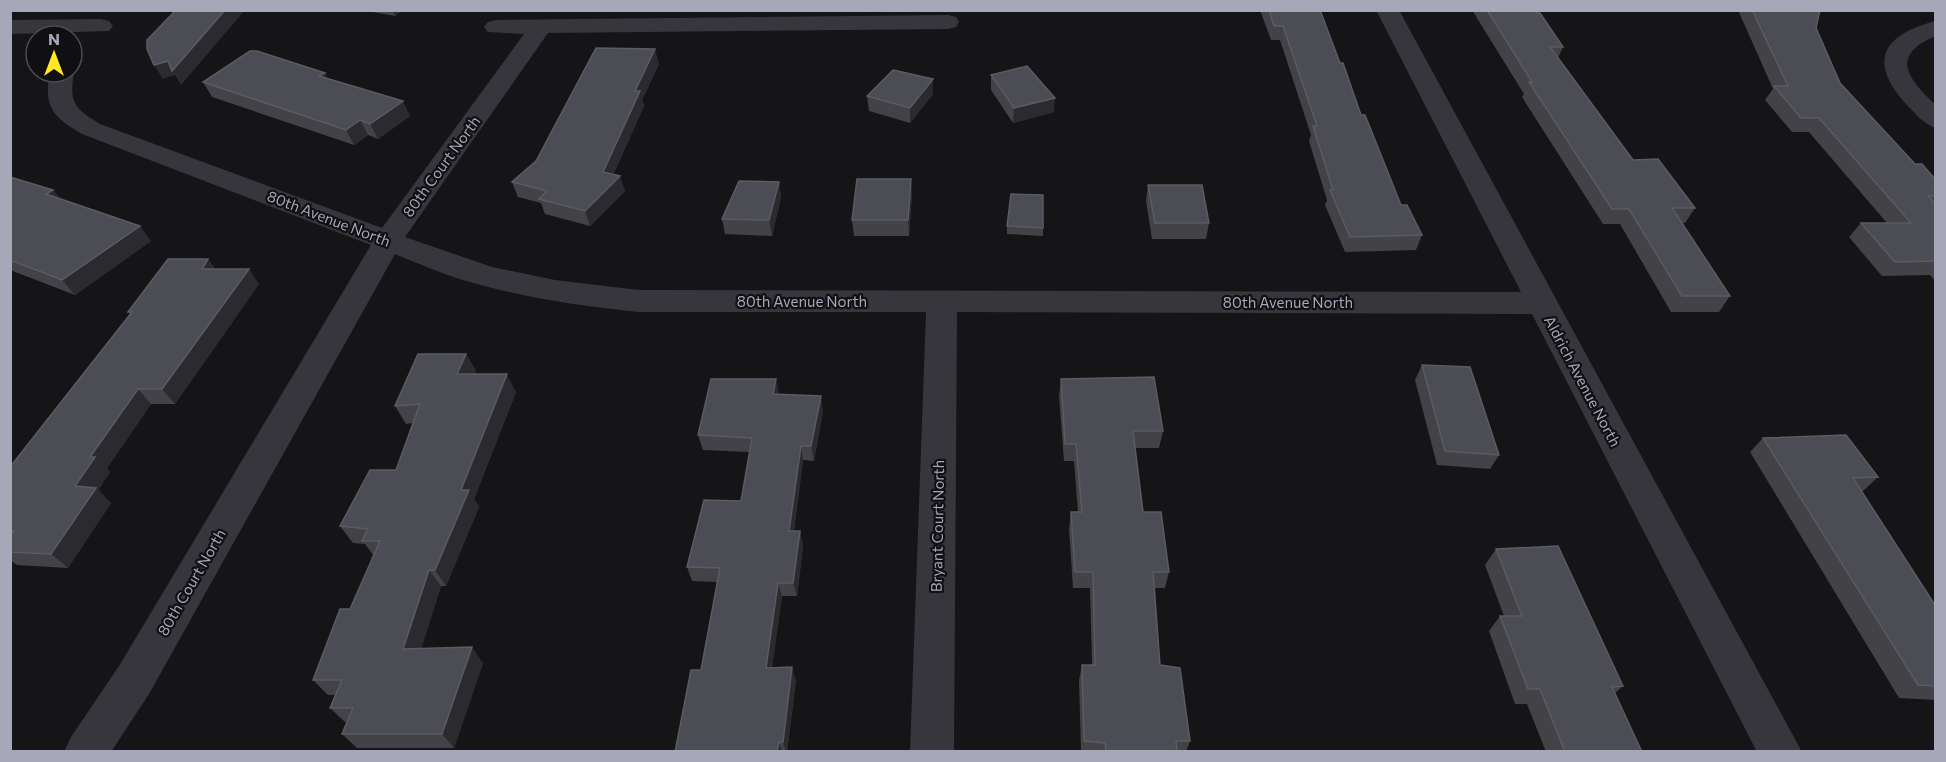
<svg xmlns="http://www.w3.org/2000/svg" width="1946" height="762" font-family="Commissioner,sans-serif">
<rect width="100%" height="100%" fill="#151517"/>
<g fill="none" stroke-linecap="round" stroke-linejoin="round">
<g fill="#36363c" fill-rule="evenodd">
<path d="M1376,10H1399L1802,752H1757L1532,314L957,312L954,752H910L926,312H639C580,306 520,297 463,280C440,273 417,263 395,254L149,694L111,752H64L71,737L119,666L371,245L82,134C53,117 43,107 50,72H72V69L74,72C69,103 74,108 100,124L382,228L524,34L488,32L484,27L488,22L496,20L948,15L956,17L959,22L956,27L948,29L548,33L405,237L492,267L555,280L639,290L1521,292Z"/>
<path d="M101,19L109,21L113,26L109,31L10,34V20Z"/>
<path d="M1936,21V36C1889,55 1908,79 1936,105V128C1923,124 1916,114 1907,105C1868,62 1881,35 1936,21Z"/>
</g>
</g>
<g fill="#424247">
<path d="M362,10H403L395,16Z"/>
<path d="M1260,10H1320L1340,63L1361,115L1401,205L1422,235L1416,250L1345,252L1325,205L1327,200L1309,141L1311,135L1280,40H1271Z"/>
<path d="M1472,10H1535L1563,47L1558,58L1633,160L1695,208L1685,223H1682L1730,296L1719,312H1671L1620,224H1603L1522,97L1524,94Z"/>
<path d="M1738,10H1820L1816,28L1840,83L1915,164L1935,179V281L1930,275L1882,276L1849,237L1861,223H1887L1809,132H1792L1765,100L1773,89Z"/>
<path d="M659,64L642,100L644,106L613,175L625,191L590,226L545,214L541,203L518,197L512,182Z"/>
<path d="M991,75L1054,112L1013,123L991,90Z"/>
<path d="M328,79L410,116L378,139L368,135L354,145L212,97L203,82Z"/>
<path d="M933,94L910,123L869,111L867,96Z"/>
<path d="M10,177L53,190L61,200L151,241L75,295L10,270Z"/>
<path d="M779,182L781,197L772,236L725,234L722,219Z"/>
<path d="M1148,185L1209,223L1206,239H1152L1146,201Z"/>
<path d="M912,194L909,236H854L852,220Z"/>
<path d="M1007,226L1043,228V236L1007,234Z"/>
<path d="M208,259L215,269L259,284L175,404H151L107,468L110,472L98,490L111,503L68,568L17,565L10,560V467L130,314L128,312Z"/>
<path d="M466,354L476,371L475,374L516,392L474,499L479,507L446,586H441L421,649L483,663L454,748H357L342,734L347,722H345L330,708L335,695H328L313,680L350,609L374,556L365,544L353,543L340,526L396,470L413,423L406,424L395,406Z"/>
<path d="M1422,365L1499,455L1490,469L1437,465L1415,380Z"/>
<path d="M1061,379L1163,431L1159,448H1135L1143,512L1169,572L1165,588H1155L1160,665L1190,741L1186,752H1081L1079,680L1082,665H1092L1090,588H1073L1069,529L1071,512H1078L1074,461H1064L1059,396Z"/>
<path d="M779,394L823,411L814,461L803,460L794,531H800L803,546L797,596H782L772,667L796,680L787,752H675L701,670L717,582L692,581L687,567L741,501L750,452L703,450L698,435Z"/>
<path d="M1763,438L1878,477L1862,492L1935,605V700L1899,698L1750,452Z"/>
<path d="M1496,549L1623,686L1615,693L1642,752H1546L1527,704H1515L1489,631L1500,616H1504L1485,565Z"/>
</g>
<g fill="#2b2b2f">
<path d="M225,10H245L181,85L175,75L163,79L154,65L168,61Z"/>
<path d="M392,10H403L395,16Z"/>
<path d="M655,49L659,64L642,100L644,106L608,187L603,172L635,91Z"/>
<path d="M325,73L332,87L319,76Z"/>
<path d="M933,79V94L910,123V108Z"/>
<path d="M1055,98L1054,112L1013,123L1014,108Z"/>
<path d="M403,101L410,116L378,139L370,124Z"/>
<path d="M360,120L368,135L354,145L346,130Z"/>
<path d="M620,176L625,191L590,226L585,211Z"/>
<path d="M911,179L912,194L909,236L908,220Z"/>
<path d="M779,182L781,197L772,236L769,220Z"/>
<path d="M53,190L65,205L46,194Z"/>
<path d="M140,226L151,241L75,295L62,280Z"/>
<path d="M208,259L219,275L202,269Z"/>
<path d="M249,269L259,284L175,404L162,389Z"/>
<path d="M466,354L476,371L467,392L457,374Z"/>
<path d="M507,374L516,392L474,499L479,507L446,586L435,570L461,490Z"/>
<path d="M776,379L779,394L776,409L773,394Z"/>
<path d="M138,389L151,404L107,468L110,472L98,490L111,503L68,568L51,554L75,486L90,457Z"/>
<path d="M821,396L823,411L814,461L811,446Z"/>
<path d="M801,446L803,460L792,546L789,531Z"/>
<path d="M800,531L803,546L797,596L793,583Z"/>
<path d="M429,570L441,586L416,665L403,649Z"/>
<path d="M778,583L782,596L770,681L766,668Z"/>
<path d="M472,647L483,663L454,748L442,734Z"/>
<path d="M792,667L796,680L787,752H786L783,742Z"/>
<path d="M779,742L782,752H777Z"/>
</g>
<g fill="#4c4d54" stroke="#5a5b63" stroke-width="1.5">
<path d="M176,10H225L172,71L168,61L154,65L147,49V40Z"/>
<path d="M1269,10H1320L1340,63H1343L1361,115H1365L1401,205H1407L1422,235L1350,237L1330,190H1333L1313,126H1317L1283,26H1274Z"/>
<path d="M1487,10H1535L1537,13H1540L1563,47H1550L1633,160L1658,159L1695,208H1672L1730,296H1682L1629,209H1612L1529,82H1532Z"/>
<path d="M1752,10H1820L1816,28L1840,83L1915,164H1922L1935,179V196H1928L1935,203V261L1895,262L1861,223H1911L1819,118H1801L1774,86H1788Z"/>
<path d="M596,48L655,49L635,91H640L603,172L620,176L585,211L539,199L547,191L512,182L536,161Z"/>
<path d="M250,51H257L325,73L319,76L403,101L370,124L360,120L346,130L203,82Z"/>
<path d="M1027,66L1055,98L1014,108L991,75Z"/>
<path d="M893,70L933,79L910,108L867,96Z"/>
<path d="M10,177L53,190L46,194L140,226L62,280L10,260Z"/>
<path d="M857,179H911L908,220H852Z"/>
<path d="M739,181L779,182L769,220L722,219Z"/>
<path d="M1148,185H1202L1209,223H1155Z"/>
<path d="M1011,194L1043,195V228L1007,226Z"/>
<path d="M168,259H208L202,269H249L162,389H138L90,457H95L75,486L96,488L51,554L10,552V535L14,531H10V467L132,312H128Z"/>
<path d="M418,354H466L457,374H507L461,490H469L435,570H429L403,649L472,647L442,734H342L353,708H330L342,680H313L340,609H350L380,541H362L368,529L340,526L370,470H396L420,404L395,406Z"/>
<path d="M1422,365L1470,367L1499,455L1445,451Z"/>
<path d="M1154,377L1163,431H1133L1143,512H1161L1169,572H1153L1160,665L1180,668L1190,741H1176L1177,752H1106L1105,743L1084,741L1082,665H1095L1093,572H1075L1071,512H1082L1076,444H1065L1061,379Z"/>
<path d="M711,379H776L773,394L821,396L811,446H801L789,531H800L793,583H778L766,668L792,667L783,742H779L777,752H675L691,670H701L720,568L687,567L704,500L741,501L752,438L698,435Z"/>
<path d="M1846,435L1878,477L1853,478L1935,605V686L1918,685L1763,438Z"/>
<path d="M1558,546L1623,686L1612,687L1642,752H1565L1540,689H1528L1500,616H1522L1496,549Z"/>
</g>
<g text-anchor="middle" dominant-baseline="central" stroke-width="4.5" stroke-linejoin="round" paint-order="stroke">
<g font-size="15" fill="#a6a7b8" stroke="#101012">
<text transform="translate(441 166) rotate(-54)">80th Court North</text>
<text transform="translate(329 218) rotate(21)">80th Avenue North</text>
<text x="802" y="301">80th Avenue North</text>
<text x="1288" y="302">80th Avenue North</text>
<text transform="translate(1583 381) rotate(62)">Aldrich Avenue North</text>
<text transform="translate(937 526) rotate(-89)">Bryant Court North</text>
<text transform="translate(191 582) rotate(-60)">80th Court North</text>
</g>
</g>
<rect width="1946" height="762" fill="none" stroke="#a6a7b8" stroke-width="24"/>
<g transform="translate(54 54)"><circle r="28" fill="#101012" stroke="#4c4c54" stroke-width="1.5"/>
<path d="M0-4.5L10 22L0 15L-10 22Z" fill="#ffe825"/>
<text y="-9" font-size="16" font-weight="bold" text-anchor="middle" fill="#a6a7b8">N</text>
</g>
</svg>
